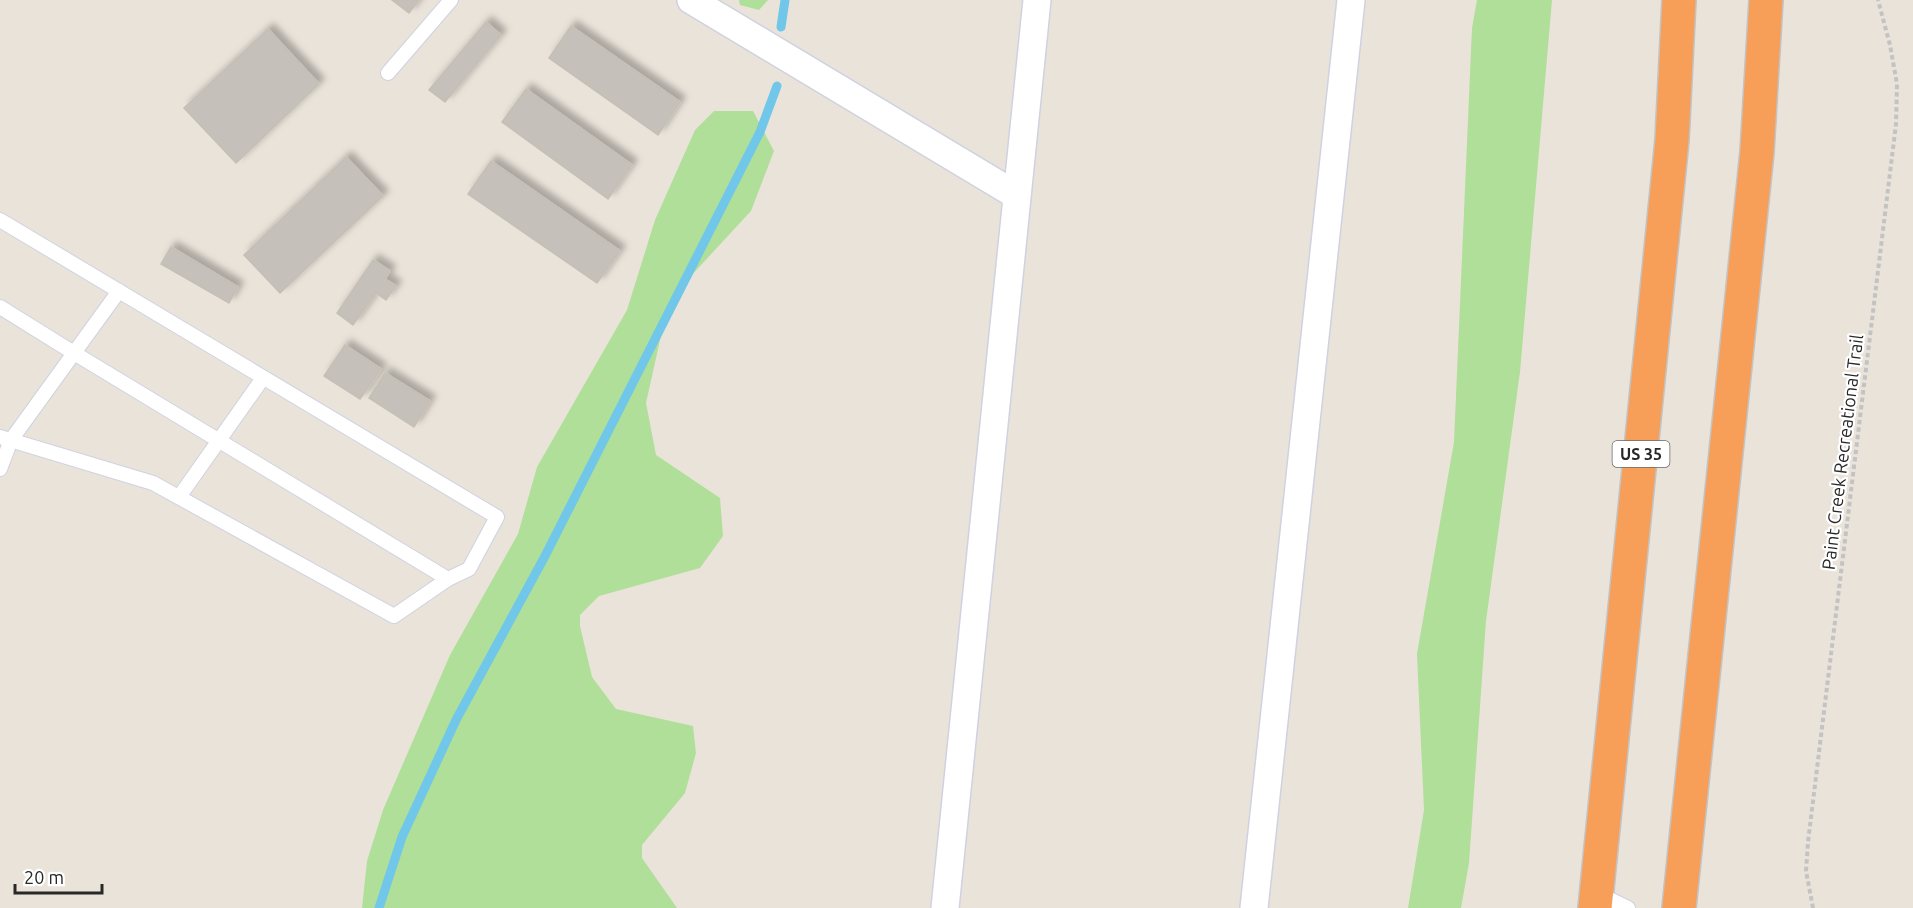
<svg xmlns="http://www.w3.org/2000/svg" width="1913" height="908" font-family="Ubuntu,sans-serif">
<defs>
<filter id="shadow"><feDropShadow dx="5.5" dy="-5.5" stdDeviation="3" flood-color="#0004"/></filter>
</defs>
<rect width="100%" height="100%" fill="#eae3da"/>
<g fill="#afdf98">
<path d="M739,0H768L759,10L740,5Z"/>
<path d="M1477,0H1552L1520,372L1486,621L1469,863L1461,908H1408L1424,810L1417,654L1454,442L1472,28Z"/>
<path d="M714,111H753L774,151L751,211L689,278L664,322L646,403L656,455L720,498L723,536L700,568L599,596L580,615V626L592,677L616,709L693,726L696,753L685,793L642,845V858L677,908H362L367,861L383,810L450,655L518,534L537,467L627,310L655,220L695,130Z"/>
</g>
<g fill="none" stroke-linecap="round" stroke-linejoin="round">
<g stroke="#70c7e9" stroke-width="9">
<path d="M781,27L785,0"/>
<path d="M379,908L402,837L456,720L545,556L760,132L777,86"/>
</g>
</g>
<g fill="#c5c0ba" stroke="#c5bfb4" stroke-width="1.5" filter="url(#shadow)">
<path d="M392,0H419L409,13Z"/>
<path d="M486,22L501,35L445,102L429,90Z"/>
<path d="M571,26L680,102L658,135L549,58Z"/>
<path d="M268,29L319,84L236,163L184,108Z"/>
<path d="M526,89L632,165L608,199L502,122Z"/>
<path d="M346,157L383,196L280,293L244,255Z"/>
<path d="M491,161L620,251L597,283L468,194Z"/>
<path d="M171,247L238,287L229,303L161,264Z"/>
<path d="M373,260L390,271L385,279L396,286L386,300L376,293L353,325L337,313Z"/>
<path d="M345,345L381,369L360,399L324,376Z"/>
<path d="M385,373L430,401L414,427L369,398Z"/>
</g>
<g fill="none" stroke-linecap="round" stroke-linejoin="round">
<g stroke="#cfd2e0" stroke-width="16">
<g id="lane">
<path d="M388,73L451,0"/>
<path d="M0,220L497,517L469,569L448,579L394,616L153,483L0,437"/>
<path d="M119,291L74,353L448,579"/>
<path d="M0,307L74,353L11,440L0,469"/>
<path d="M179,497L263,378"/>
<path d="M1597,893L1628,908"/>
</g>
</g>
<g stroke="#cfd2e0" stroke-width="30">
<g id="street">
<path d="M691,0L1016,195"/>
<path d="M945,908L1037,0"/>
<path d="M1254,908L1351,0"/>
</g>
</g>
<g stroke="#c3c3c3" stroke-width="36">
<g id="highway">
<path d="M1595,908L1672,140L1679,0"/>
<path d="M1679,908L1757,152L1766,0"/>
</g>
</g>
<path stroke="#c3c3c3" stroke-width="4" stroke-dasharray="4.5 3" stroke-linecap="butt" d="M1813,908L1806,871L1808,842L1896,124L1897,84L1890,45L1878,0"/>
<use href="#lane" stroke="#fff" stroke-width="14"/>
<use href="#street" stroke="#fff" stroke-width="27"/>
<use href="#highway" stroke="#f79f58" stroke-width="33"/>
</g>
<g text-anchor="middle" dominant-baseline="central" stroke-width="4.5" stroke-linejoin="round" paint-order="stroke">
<rect fill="#fff" stroke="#686868" stroke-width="1.5" x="1612.5" y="441" width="57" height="26" rx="4.5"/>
<g font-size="16" font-weight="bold" fill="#282828">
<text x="1641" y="454">US 35</text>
</g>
<g font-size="18" fill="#282828" stroke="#fff">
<text transform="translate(1842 452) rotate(-83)">Paint Creek Recreational Trail</text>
</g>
</g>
<path d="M15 884v9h87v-9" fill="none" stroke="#282828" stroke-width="3"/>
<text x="24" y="884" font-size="18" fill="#282828" stroke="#ffffff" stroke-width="4.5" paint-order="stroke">20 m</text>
</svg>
